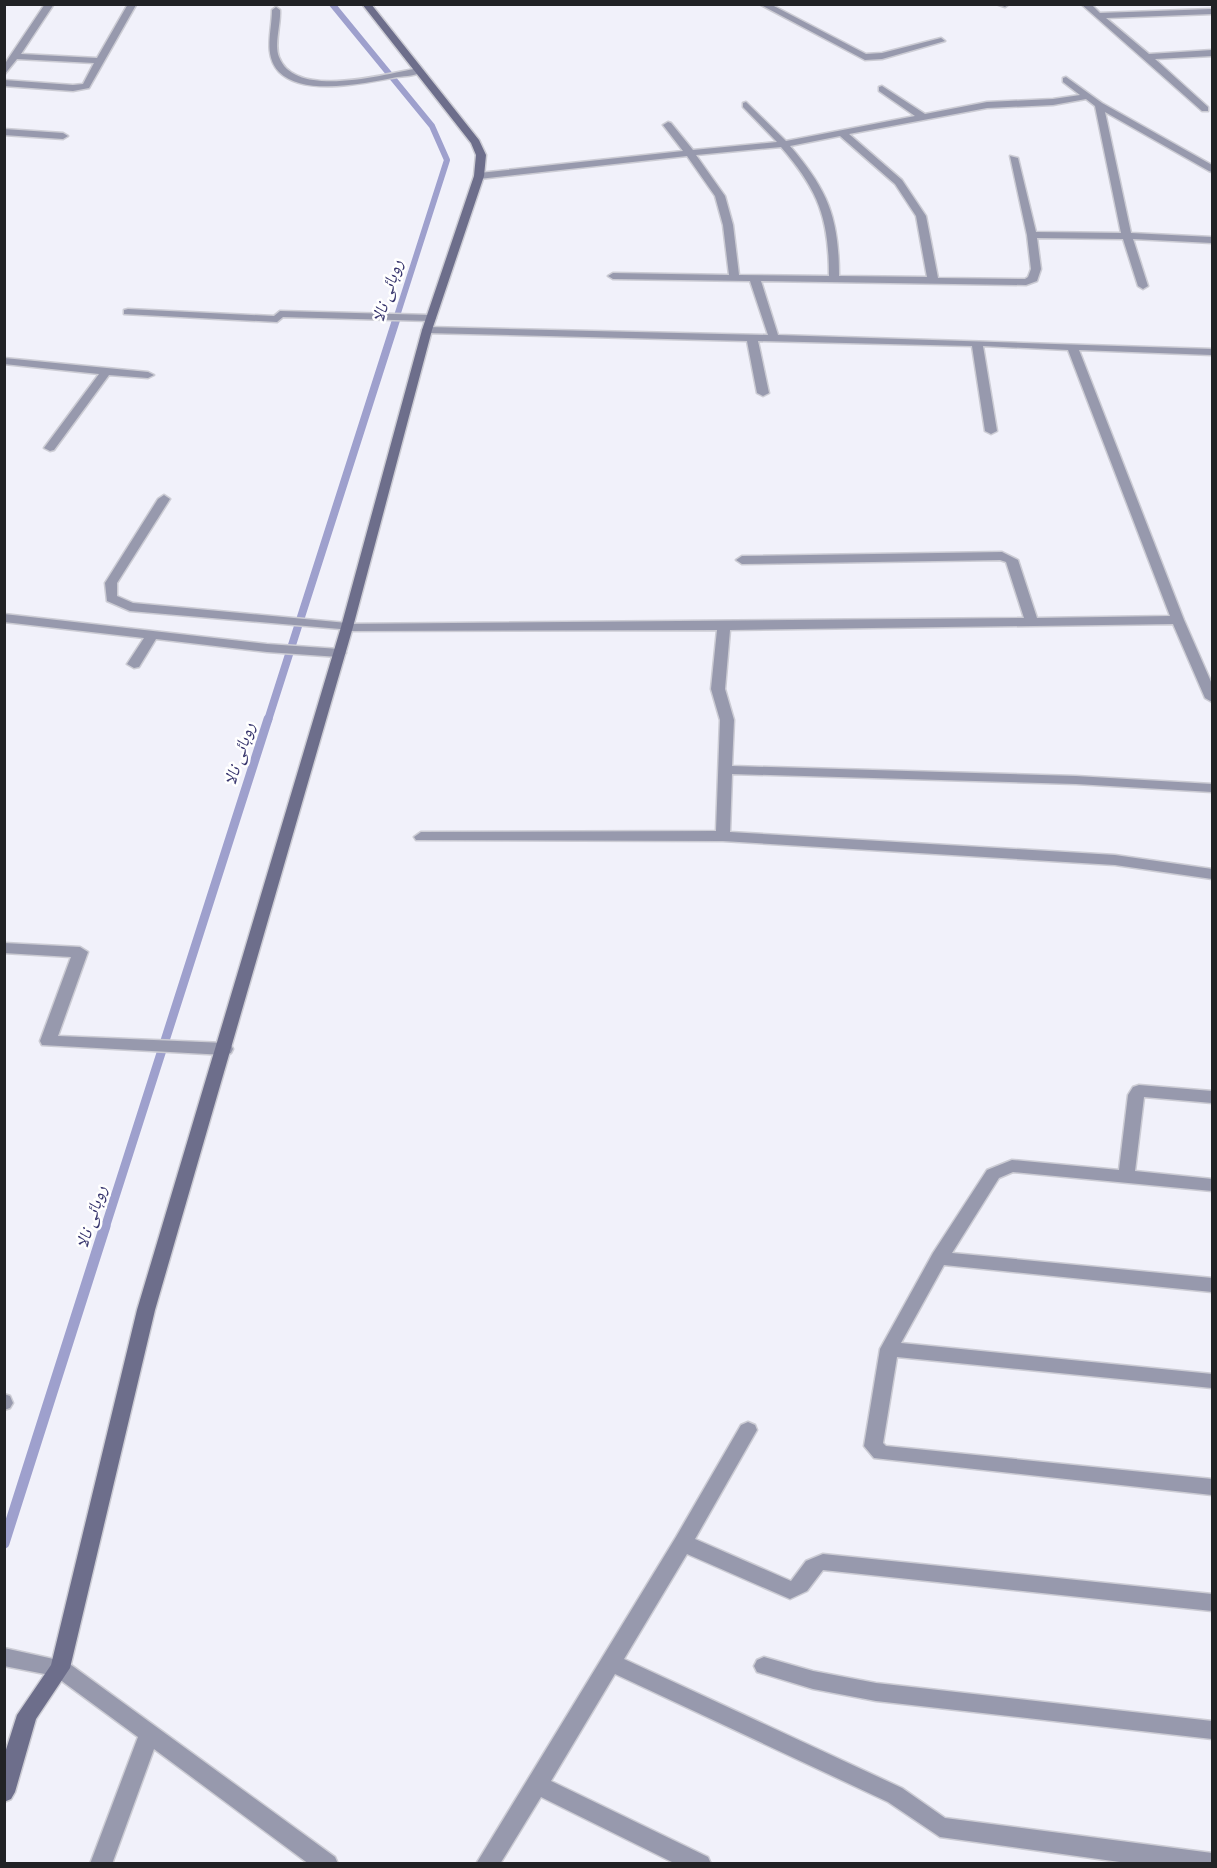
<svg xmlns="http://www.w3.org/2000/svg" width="1217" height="1868" font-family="Signika,'Noto Naskh Arabic',sans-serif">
<rect width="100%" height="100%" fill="#f1f1fa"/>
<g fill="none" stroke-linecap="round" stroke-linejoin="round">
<path stroke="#9ea0cd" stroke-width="6" d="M332,4L432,126L447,160L396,319"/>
<path stroke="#9ea0cd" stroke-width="8" d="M268,720L397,317"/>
<path stroke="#9ea0cd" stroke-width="9" d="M105,1228L268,719"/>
<path stroke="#9ea0cd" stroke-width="11" d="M4,1543L105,1226"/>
<g stroke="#ccccd4" stroke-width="3">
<g id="lane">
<path d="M128,309L274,316L280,311L431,315L436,318L431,321L283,317L277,322L124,314V310Z"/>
<path d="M164,495L170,499L117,583V596L133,603L347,623L352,624L353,627L352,630L130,611L107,601L105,583L158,499Z"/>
<path d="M4,614L267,644L339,649L346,653L339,657L267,652L156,639L139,667L134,668L127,664L144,638L4,622Z"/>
<path d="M4,943L80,947L88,952L58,1036L225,1043L231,1045L233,1049L231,1053L225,1055L42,1045L40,1041L71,957L4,953Z"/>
</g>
</g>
<g stroke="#ccccd4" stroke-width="3">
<g id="street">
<path d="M45,4H54L21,54L97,58L128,4L136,5L89,88L73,91L4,86V80L73,85L83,84L94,63L17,59L4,75V65Z"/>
<path d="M759,4H770L866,54L882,53L941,38L945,41L882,59L865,60Z"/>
<path d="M996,4H1009L1005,7Z"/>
<path d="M1081,4H1091L1100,13L1212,9V14L1106,18L1149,54L1212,50V56L1155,59L1208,107V111H1202Z"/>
<path d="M276,7L280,10C281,24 274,44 279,57C295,100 385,74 419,68L423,71C417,76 406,76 397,77C366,83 304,97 279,72C263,55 272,31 272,10Z"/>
<path d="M1066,77L1102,103L1212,165V172L1209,171L1105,112L1131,233L1212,237V243L1133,239L1148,286L1143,289L1138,286L1123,239L1037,238L1041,269L1037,281L1026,285L761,281L778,335L1212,349V355L1079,350L1184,620L1212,684V702L1205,698L1173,624L730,630L725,689L734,720L732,766L1076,776L1212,784V792L1076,784L732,774L730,832L1115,855L1212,869V879L1115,865L723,841L416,840L414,837L421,832L716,831L720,720L711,689L717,630L347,631L342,630L341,627L342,624L1024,618L1006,562L1000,560L742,564L736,560L742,556L1002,552L1018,560L1037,618L1170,616L1068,350L983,346L997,431L991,434L985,431L972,346L758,341L769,393L763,396L757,393L747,341L427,333L422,330L427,327L768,335L750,281L613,279L608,276L613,273L729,275L723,225L715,196L687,156L479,179L474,176L479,173L683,151L663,125L668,122L671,123L693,150L777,142L743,107V103L746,102L786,141L915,116L879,91V87L882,86L925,114L987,102L1053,99L1080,95L1063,82V78ZM1086,99L1095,106L1121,233L1036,232L1018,158L1010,156L1027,235L1031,269L1028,277L1025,279L938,278L926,216L902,180L849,134L987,108L1053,105ZM840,136L895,184L916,216L927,277L839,276C839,218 828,190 790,146ZM781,147C819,191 829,219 829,276L739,275L733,225L725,196L696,155Z"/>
<path d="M4,129L63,133L68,136L63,139L4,135Z"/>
<path d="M4,358L148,372L154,375L148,378L109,375L54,450L50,451L44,448L99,374L4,364Z"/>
<path d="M1139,1085L1212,1091V1103L1144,1097L1135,1171L1212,1179V1191L1013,1172L999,1178L952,1253L1212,1278V1292L944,1265L901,1343L1212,1374V1388L897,1357L883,1443L886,1446L1212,1479V1495L874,1458L864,1446L880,1349L933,1253L987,1170L1012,1160L1119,1170L1128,1095L1133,1087Z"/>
<path d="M4,1394L10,1396L13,1403L10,1408L4,1410Z"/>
<path d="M748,1422L755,1425L757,1430L695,1539L791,1581L806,1561L823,1554L1212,1594V1611L823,1570L807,1591L790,1599L687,1554L624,1659L902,1788L945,1818L1212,1853V1864H1134L940,1837L888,1802L615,1674L551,1781L708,1857L711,1864H676L541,1797L500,1864H476L676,1537L741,1425Z"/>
<path d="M4,1648L67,1662L335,1857L338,1864H309L154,1749L112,1864H90L138,1737L55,1676L4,1666Z"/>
<path d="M764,1657L813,1671L876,1683L1212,1721V1739L876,1701L813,1689L757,1672L754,1666L757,1660Z"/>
</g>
</g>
<g stroke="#ccccd4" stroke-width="3">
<path id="secondary" d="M362,4H371L479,140L486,155L484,176L432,330L353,627L155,1310L70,1668L36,1719L15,1792L11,1799L4,1802V1756L17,1715L51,1665L137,1310L341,627L422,330L474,176L476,155L471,143Z"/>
</g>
<use href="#lane" fill="#9799ad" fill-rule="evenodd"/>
<use href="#street" fill="#9799ad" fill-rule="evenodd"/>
<use href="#secondary" fill="#6d6e8b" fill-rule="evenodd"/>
</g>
<g text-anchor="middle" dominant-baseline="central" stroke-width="5" stroke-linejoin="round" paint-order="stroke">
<g font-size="18" font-style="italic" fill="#37356d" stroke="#fff">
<text transform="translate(387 291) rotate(-72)">روہائی نالا</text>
<text transform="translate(239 754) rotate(-72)">روہائی نالا</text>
<text transform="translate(91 1217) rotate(-72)">روہائی نالا</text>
</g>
</g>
<rect width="1217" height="1868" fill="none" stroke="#212225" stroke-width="12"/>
</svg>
